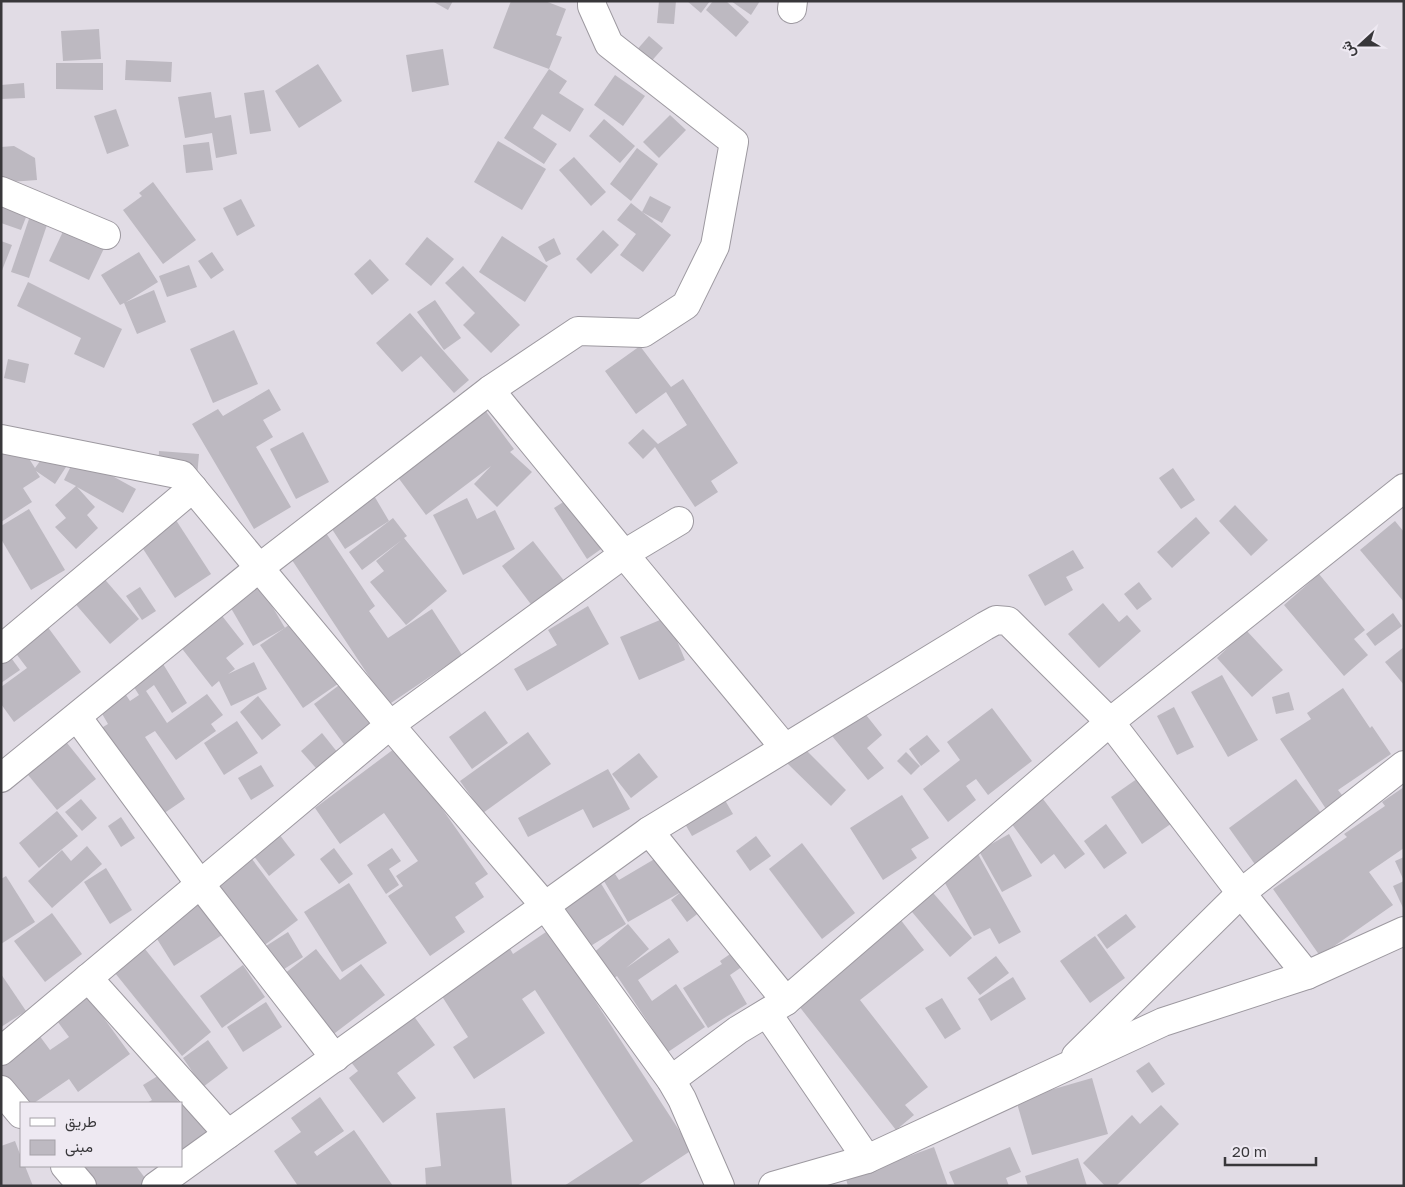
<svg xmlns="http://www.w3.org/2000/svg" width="1405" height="1187" font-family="'Golos Text',Vazirmatn,sans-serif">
<rect width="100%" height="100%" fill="#e1dce5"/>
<g fill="#bdb9c1">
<path d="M432,1H453L448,10Z"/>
<path d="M511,1H545L566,9L556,35L562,37L549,69L567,81L559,93L584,109L570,132L542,114L533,128L557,144L544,164L504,138L549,69L493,48Z"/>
<path d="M659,1H676L674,24L657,23Z"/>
<path d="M687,1H710L701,13Z"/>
<path d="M713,1H726L749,22L736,37L706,10Z"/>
<path d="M731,1H760L751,15Z"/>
<path d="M99,29L101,59L63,61L61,31Z"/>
<path d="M649,36L663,48L649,64L635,52Z"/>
<path d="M443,49L449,85L412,92L406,55Z"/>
<path d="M126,60L172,62L171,82L125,80Z"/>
<path d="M56,63H103V90L56,89Z"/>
<path d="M318,64L342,101L299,128L275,91Z"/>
<path d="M615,75L645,96L623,126L594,105Z"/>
<path d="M24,83L25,98L1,99V85Z"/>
<path d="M264,90L271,131L250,134L244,93Z"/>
<path d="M211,92L215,118L231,115L237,154L216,158L212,133L185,138L178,97Z"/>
<path d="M116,109L129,146L107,154L94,116Z"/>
<path d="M670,115L686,130L659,158L643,142Z"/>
<path d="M604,119L635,146L620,163L589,136Z"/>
<path d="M498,141L546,169L522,210L474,182Z"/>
<path d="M209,142L213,170L186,173L183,145Z"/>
<path d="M14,146L35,158L37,180L10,182L1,177V147Z"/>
<path d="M637,148L658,164L631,201L610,184Z"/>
<path d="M574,157L606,192L591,206L559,170Z"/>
<path d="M153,182L196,240L163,264L123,210L142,196L139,193Z"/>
<path d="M1,195L30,207L21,230L1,223Z"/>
<path d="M650,196L671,207L662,223L642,212Z"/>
<path d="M241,199L255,226L237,236L223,208Z"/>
<path d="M631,203L671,235L643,272L620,255L636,234L617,220Z"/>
<path d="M31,213L49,219L29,278L11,272Z"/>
<path d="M68,221L108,240L89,280L49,261Z"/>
<path d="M603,230L619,245L591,274L576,259Z"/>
<path d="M502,236L548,266L525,302L479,272Z"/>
<path d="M427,237L454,259L431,286L405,264Z"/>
<path d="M554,238L561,254L546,262L538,247Z"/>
<path d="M1,241L12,245L1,273Z"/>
<path d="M139,252L158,282L126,302L154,290L166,322L137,334L124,303L120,305L101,275Z"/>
<path d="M212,252L224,270L211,279L198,261Z"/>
<path d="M370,259L389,280L372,295L354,274Z"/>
<path d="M189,265L197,287L167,297L159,276Z"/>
<path d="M463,266L520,325L491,353L463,325L475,313L445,283Z"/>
<path d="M28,282L122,329L104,368L74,354L81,338L17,306Z"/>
<path d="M435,300L461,338L444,350L417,312Z"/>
<path d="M410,313L469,380L454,393L421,356L402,372L376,343Z"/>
<path d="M234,330L258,384L213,403L190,349Z"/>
<path d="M640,346L671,387L683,379L738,463L711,481L718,492L695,507L655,447L643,459L628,443L643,429L658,444L687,425L666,392L636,414L605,371Z"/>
<path d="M8,359L29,364L25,383L4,378Z"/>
<path d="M269,389L281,410L263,420L273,437L256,447L291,507L254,529L192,424L218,409L223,416Z"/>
<path d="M482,406L514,449L510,452L532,472L497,507L474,484L491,466L426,515L394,472Z"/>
<path d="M303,432L329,482L296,499L270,449Z"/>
<path d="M16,438L35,468L46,453L66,467L55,484L36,471L40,477L23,488L32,502L1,522V448Z"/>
<path d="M159,451L199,454L197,477L158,474Z"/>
<path d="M76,456L136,489L123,513L77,487L95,507L87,515L98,528L76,549L55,527L66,518L55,505L76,486L64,480Z"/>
<path d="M1173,468L1195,500L1181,509L1159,478Z"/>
<path d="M373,494L389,521L345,549L328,523Z"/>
<path d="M571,497L604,547L587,559L554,508Z"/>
<path d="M467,498L477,519L495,510L515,549L463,575L433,515Z"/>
<path d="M1235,505L1268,540L1251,556L1219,521Z"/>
<path d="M29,509L65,570L31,590L1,539V526Z"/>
<path d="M172,514L211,574L175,598L136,538Z"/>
<path d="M1196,517L1210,533L1172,568L1157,552Z"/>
<path d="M393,518L407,536L404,538L447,591L406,625L370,582L384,571L376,561L402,540L362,570L349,552Z"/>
<path d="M1395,521L1404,532V602L1360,550Z"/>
<path d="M326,533L375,606L369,611L388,638L432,609L462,655L388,705L290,557Z"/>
<path d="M533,541L565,582L533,607L502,566Z"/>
<path d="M1073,550L1084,568L1066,577L1073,590L1045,606L1028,575Z"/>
<path d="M1319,574L1365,630L1354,639L1368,655L1344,676L1284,605Z"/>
<path d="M101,575L139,619L110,644L72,600Z"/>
<path d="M1139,582L1152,599L1137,610L1124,594Z"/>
<path d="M259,584L285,628L253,646L228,603Z"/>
<path d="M140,587L156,611L142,620L126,596Z"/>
<path d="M1103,603L1119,622L1127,615L1141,631L1099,668L1068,634Z"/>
<path d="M588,606L609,644L527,691L514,669L557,645L548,630Z"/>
<path d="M216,608L244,644L226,658L235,669L228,674L254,662L267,689L231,706L219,681L212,687L176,641Z"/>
<path d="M1393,613L1402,626L1375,646L1366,634Z"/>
<path d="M302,616L345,679L303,708L260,645Z"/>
<path d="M667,617L685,660L639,680L620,637Z"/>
<path d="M44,622L81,672L14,722L1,704V687L27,668L11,647Z"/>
<path d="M1246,630L1283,670L1252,697L1217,658Z"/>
<path d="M1,644L20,670L1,683Z"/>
<path d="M1404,647V685L1385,662Z"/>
<path d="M160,659L187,703L172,713L154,685L146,691L167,723L207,694L223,715L211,724L216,731L176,760L155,731L145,737L185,799L157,818L98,730L108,724L97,705L122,689L130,701L139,695L128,678Z"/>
<path d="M1222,675L1258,740L1228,757L1191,692Z"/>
<path d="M350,677L388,728L352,755L314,704Z"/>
<path d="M1343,688L1370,728L1372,726L1391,754L1338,790L1346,800L1328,812L1280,739L1311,719L1307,713Z"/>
<path d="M1289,692L1294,710L1276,714L1272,697Z"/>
<path d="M258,696L281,725L262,740L240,712Z"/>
<path d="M855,701L882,735L867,748L884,768L868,780L824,726Z"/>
<path d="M1174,707L1194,747L1177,755L1157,716Z"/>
<path d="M992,708L1032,761L988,795L976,779L966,786L976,800L948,822L923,789L960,760L947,742Z"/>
<path d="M485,711L508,743L472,769L449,737Z"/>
<path d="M237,721L258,753L224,775L204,743Z"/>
<path d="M528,732L551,764L483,813L460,781Z"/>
<path d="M322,733L342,758L322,775L301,751Z"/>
<path d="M927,735L940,751L921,766L909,749Z"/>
<path d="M63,738L96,779L57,810L24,770Z"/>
<path d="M398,746L488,874L475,883L484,897L455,917L465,932L430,956L388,896L403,886L396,876L418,861L384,813L340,844L315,808Z"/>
<path d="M803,747L846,790L831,806L787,763Z"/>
<path d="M906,752L920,766L911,775L897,761Z"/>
<path d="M639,753L658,777L631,798L612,774Z"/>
<path d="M261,765L274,786L251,800L238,778Z"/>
<path d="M608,769L630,809L593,828L583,809L528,837L518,818Z"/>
<path d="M1144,774L1175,821L1142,844L1111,797Z"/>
<path d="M1296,779L1326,820L1259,870L1229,828Z"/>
<path d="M1404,787V848L1369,872L1393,905L1320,956L1273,889L1347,837L1344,834L1385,806L1382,802Z"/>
<path d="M722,795L733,814L692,836L681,817Z"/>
<path d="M902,795L929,838L911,849L917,858L883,880L850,828Z"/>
<path d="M81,799L97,818L82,831L65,812Z"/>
<path d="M1043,799L1085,854L1065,869L1054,854L1041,864L1011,823Z"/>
<path d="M57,811L78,836L39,868L19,843Z"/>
<path d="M121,817L135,838L121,847L108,826Z"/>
<path d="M1106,824L1127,853L1104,869L1084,841Z"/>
<path d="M279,834L295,855L269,876L253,855Z"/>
<path d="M1009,834L1032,876L1002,892L979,851Z"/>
<path d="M756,836L771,856L750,871L736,851Z"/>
<path d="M802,843L855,913L822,939L769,869Z"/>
<path d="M87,846L102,864L52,908L28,881L62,850L71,861Z"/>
<path d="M334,848L353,874L339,884L320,859Z"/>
<path d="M392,848L401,861L389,869L399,885L386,894L367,865Z"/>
<path d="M663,854L710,904L687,922L671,900L681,892L628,922L604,881L615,874L619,880Z"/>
<path d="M978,854L1021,932L999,944L990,928L974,936L940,874Z"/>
<path d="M1404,857V910L1393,886L1404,881L1395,861Z"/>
<path d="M252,859L298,920L262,947L217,887Z"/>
<path d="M106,868L132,910L110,924L84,882Z"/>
<path d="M6,876L35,922L1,944V879Z"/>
<path d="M600,882L626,924L589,947L562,906Z"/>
<path d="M349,883L387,943L342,972L304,912Z"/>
<path d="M928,887L972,938L950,957L907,906Z"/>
<path d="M200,900L222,935L174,966L152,931Z"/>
<path d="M52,913L82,954L45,982L14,941Z"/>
<path d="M1126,914L1136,927L1107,949L1097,935Z"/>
<path d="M900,919L924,950L860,1000L928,1087L905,1105L914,1115L896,1130L795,1001Z"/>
<path d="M628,924L649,949L626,968L669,938L679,952L638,980L652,1001L676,984L705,1027L668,1052L617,976L613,979L592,954Z"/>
<path d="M549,930L692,1150L637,1186H564L633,1141L535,990L522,999L545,1033L474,1079L453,1047L468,1037L438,990L508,945L513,954Z"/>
<path d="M288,932L303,957L281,971L266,946Z"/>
<path d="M1095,936L1125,978L1090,1003L1060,961Z"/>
<path d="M141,944L211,1032L182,1056L111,968Z"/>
<path d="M316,949L340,980L361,964L385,995L331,1036L284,974Z"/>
<path d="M736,950L746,964L730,975L747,1004L708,1028L683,988L722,964L720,961Z"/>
<path d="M996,956L1009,973L980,995L967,978Z"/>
<path d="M243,965L265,997L222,1028L200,996Z"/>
<path d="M1,974L26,1011L1,1027Z"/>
<path d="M1013,977L1026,999L991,1021L978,999Z"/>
<path d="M84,991L130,1054L78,1092L69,1079L34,1103H22L1,1074V1056L36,1031L50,1050L69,1037L52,1014Z"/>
<path d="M942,998L961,1029L945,1039L925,1008Z"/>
<path d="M266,1002L282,1027L243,1052L227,1027Z"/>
<path d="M410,1011L435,1045L397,1073L416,1098L383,1123L349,1078L358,1071L347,1057Z"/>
<path d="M208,1040L228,1068L203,1087L183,1058Z"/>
<path d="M1149,1062L1165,1084L1152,1093L1136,1071Z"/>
<path d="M161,1074L179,1103H147L152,1100L143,1085Z"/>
<path d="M1092,1078L1108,1134L1032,1155L1016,1100Z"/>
<path d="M320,1097L344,1131L314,1152L317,1156L354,1130L393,1186H298L274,1151L301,1132L291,1118Z"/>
<path d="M186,1101L212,1135L181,1159V1105Z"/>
<path d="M1161,1105L1179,1124L1116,1186H1105L1083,1163L1132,1115L1140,1124Z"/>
<path d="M505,1108L512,1186H426L425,1168L441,1166L436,1113Z"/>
<path d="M15,1141L21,1157V1166H25L33,1186H1V1146Z"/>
<path d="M934,1147L948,1186H848L846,1179Z"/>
<path d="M1010,1147L1021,1172L1006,1178L1009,1186H955L949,1172Z"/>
<path d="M1078,1158L1087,1186H1028L1025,1176Z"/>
<path d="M81,1166H136L148,1182L143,1186H96Z"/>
</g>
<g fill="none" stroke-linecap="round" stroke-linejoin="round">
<g stroke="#9d99a0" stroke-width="30">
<g id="minor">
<path d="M792,9L793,1"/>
<path d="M1,191L106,235"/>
<path d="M1,439L182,475L390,725L546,907L671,1080L682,1099L720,1186"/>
<path d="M679,521L624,554L784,747"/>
<path d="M1,649L193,488"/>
<path d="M77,717L200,884L335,1058"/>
<path d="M1,778L259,568L490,390L578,331L643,333L686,305L715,246L734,142L609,44L592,6V1"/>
<path d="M649,831L985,626L996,620L1008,621L1110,722L1241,893L1307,975"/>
<path d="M88,978L228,1134"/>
<path d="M767,1013L867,1159"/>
<path d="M1,1051L390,725L624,554L490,390"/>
<path d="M1076,1056L1241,893L1404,765"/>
<path d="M671,1080L738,1030L786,1001L1110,722L1404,488"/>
<path d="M1,1090L21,1114"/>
<path d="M65,1166L82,1186"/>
<path d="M156,1186L649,831L786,1001"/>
<path d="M773,1186L867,1159L1163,1022L1307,975L1404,931"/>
</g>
</g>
<use href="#minor" stroke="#fff" stroke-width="28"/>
</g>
<rect width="1405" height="1187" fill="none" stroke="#38373a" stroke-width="5"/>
<rect x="20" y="1102" width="162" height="65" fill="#eee9f2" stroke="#a5a2a8"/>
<rect x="30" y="1118" width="25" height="8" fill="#ffffff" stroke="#a5a2a8"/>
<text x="65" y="1127" font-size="15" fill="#38373a">طريق</text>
<rect x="30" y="1140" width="25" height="15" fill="#bdb9c1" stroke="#a5a2a8"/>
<text x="65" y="1152" font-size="15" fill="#38373a">مبنى</text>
<g transform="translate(1360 45) rotate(249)" stroke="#eee9f2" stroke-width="4" paint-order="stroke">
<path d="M0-4L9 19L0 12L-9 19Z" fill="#38373a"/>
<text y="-8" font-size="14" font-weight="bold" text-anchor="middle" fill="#38373a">ش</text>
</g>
<path d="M1225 1157v8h91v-8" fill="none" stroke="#38373a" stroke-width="2.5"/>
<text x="1232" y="1157" font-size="15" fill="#38373a" stroke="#eee9f2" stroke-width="4" paint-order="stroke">20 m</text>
</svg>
